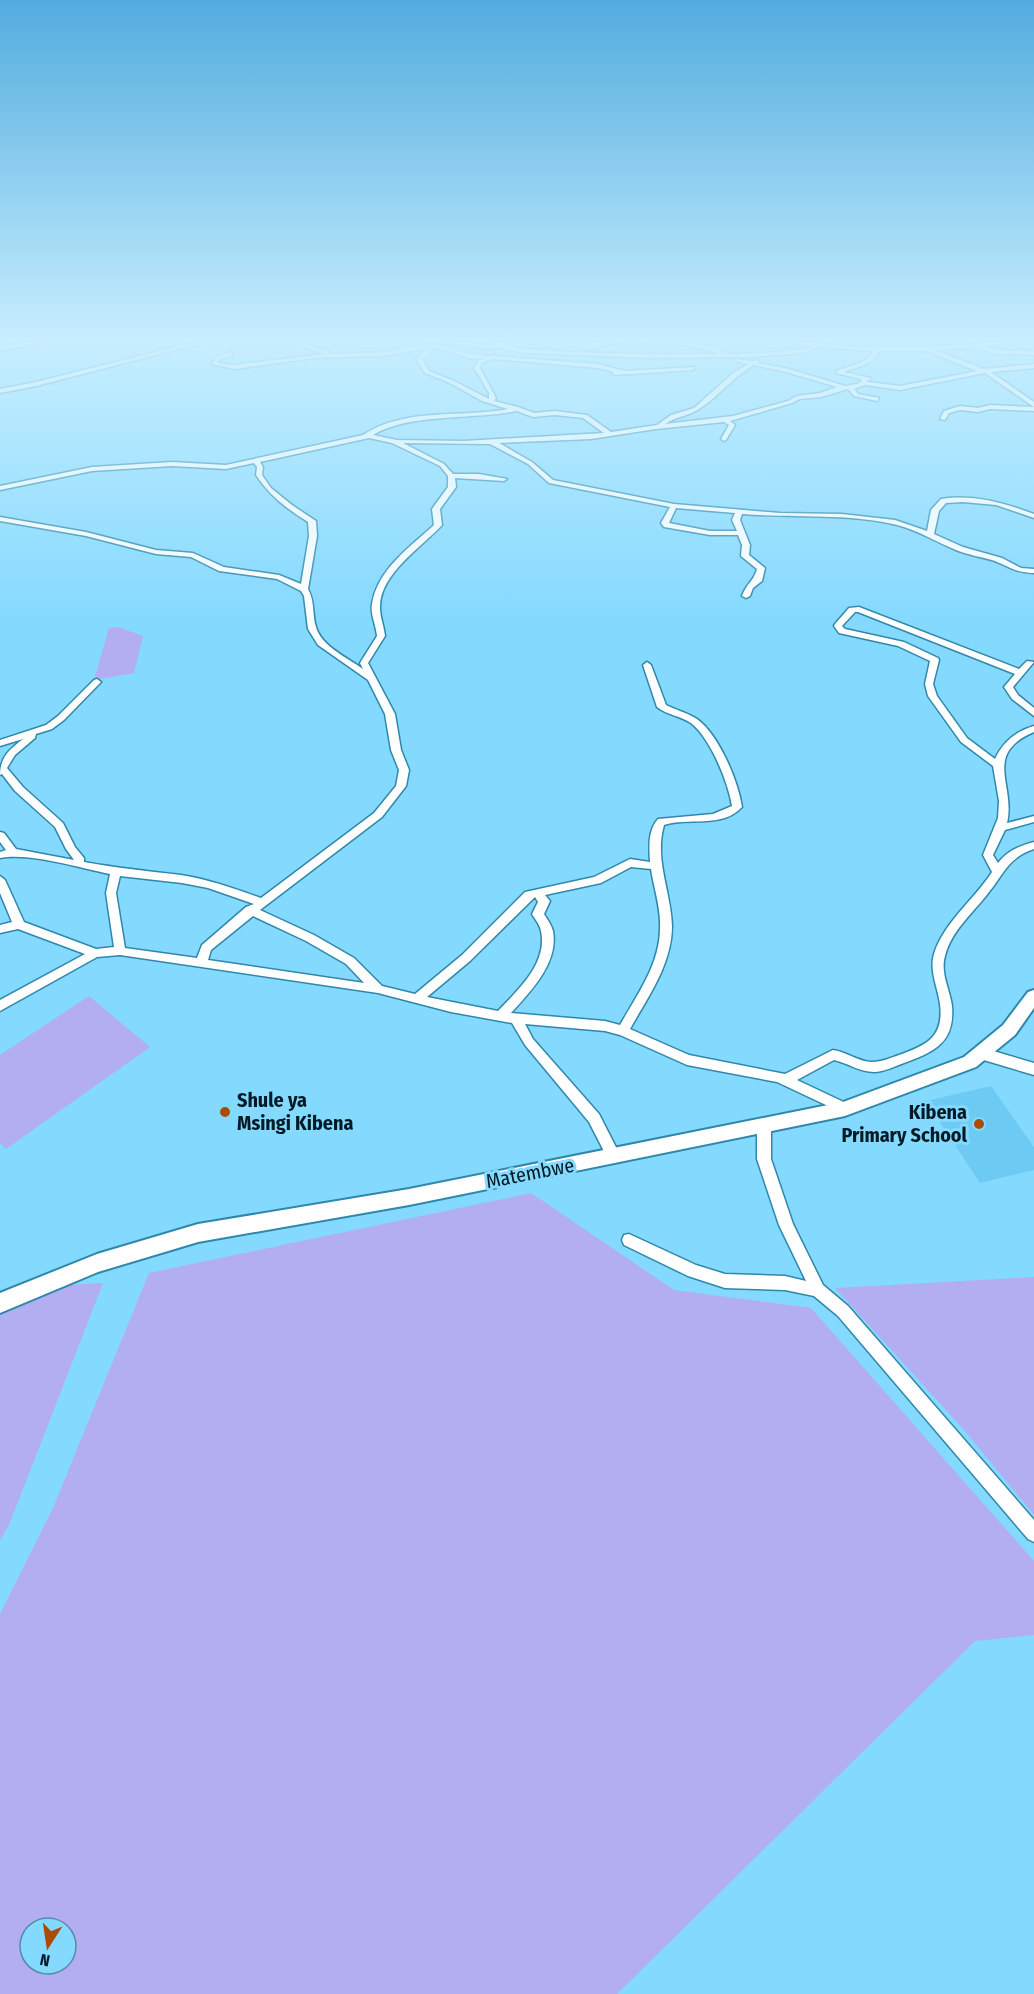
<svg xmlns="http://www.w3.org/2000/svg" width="1034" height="1994" font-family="'Fira Sans Condensed',sans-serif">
<rect width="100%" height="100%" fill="#84d9ff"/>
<path fill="#6dcbf3" d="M991,1086L1034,1147V1170L980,1183L926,1101Z"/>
<g fill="#b3adf2" fill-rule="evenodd">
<path d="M118,627L143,636L134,673L94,680L109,628Z"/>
<path d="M89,996L150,1047L6,1149L0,1143V1055Z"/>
<path d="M531,1193L674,1290L811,1308L1034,1561V1635L975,1641L617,1994H0V1614L53,1508L149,1273ZM30,1928H66V1964H30Z"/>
<path d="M1034,1277V1515L964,1430L835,1288Z"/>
<path d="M103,1283L9,1525L0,1540V1309L52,1286Z"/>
</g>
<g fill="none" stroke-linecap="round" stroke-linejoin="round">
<g stroke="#2f87aa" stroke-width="3">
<g id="minor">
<path d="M56,339H71L0,350V346Z"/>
<path d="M207,339H218L36,386L0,393V389L36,382Z"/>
<path d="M301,339H308L305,341L308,345L330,352V354L384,352L433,343L469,354L598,364L625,371L695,367L693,370L615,375L612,373L614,372L598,368L492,359L482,363L480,368L496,398L494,401L518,407L534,413L555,411L587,415L611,432L657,425L671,415L694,408L733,373L748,364L735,361V359L752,361L759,360L758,363L789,369L845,386L857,384L862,381L860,379L836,373V371C847,366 869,364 873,351L821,347L803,353L746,357L649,358L524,353L501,348H479L435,341L438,339L495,346L482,339C497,339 511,348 527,349C591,354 656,354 720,354C690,344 657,340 625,341C611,341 591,353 579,348C615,331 677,338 715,348C719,349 724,353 727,353C737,357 801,350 814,347L771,339L858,347H928L911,339H919L935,347L1034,339V342L981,346L997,350L1034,351V355L997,354L973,347L935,350L984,369L1034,364V368L991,372L1034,402V407L985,373L900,390L865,385L854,389L858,394L879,398L877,401L854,396L848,389L821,397L800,399L792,403L730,421L735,425L726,440L724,441L721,439L729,425L724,422L656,429L591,439L499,443L532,462L553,480L674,504L780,513L842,514L895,520L927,531L931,510L941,499C974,494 1004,503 1034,514V518L996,505L963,502L946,503L939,511L934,534L963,547L1002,558L1021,568L1034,569V573C1014,572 1012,568 995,561C982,557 968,555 956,550C936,542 918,530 897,525C850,513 792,518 742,514L740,520L750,545L749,555L765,568L762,581L753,588L750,596L746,598L742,596C746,584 754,581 757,569L741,556L742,545L738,535H710L664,527L661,523L670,507L549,483L528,464L490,444L403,443L444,464L453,474H479L507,479L504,481L455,478L456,487L440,509L442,525C422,547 379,574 380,608C380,617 384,626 385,636L368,663L395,714L401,750L409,770L406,786L382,817L260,910L314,935L354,958L382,986L415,994L462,955L525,892L594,877L630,859L650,862C649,847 648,830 658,819L713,814L732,806C728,782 711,739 691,723C681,716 667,715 657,707L643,665L647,662L651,665L666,705C676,710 688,713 697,719C719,735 738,781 742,807C722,829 688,817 664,825C654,860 671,891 672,926C672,964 648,997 630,1029L689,1055L785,1074L833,1050C847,1052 859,1062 872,1062C882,1062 890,1058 899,1055C927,1045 944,1037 940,1004C938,988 929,971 934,954C944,922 974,900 992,872L983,855L998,818L999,801L993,766L961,742L928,696L925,684L930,661L898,646L839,633L834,626L835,624L849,608L859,607L1019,669L1027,661L1034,662L1013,687L1018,695L1034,708V716L1012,699L1004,687L1015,674L858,612H855L842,626L845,629L904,642L938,658L939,660L933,684L937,696L967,738L995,759C1003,742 1016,731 1034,726V732C982,754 1016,785 1007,823L1034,816V822L1005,830L993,855L998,863C1007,851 1019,846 1034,842V849C1008,858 1005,872 989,892C974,912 951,931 945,956C940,973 950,990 952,1006C955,1043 934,1052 904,1063C895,1066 884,1072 874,1072C859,1072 848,1063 834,1060L797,1080L850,1105L852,1109L850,1113L845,1114L777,1082L687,1065L620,1035L605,1031L525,1024L533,1039L599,1114L621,1157L619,1161L614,1163L609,1161L589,1122L525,1045L512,1023L451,1012L378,993L120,955L97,957L0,1011V1000L85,954L18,929L0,933V925L12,922L0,893V876L5,880L24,922L96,949L114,947L106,893L110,874C80,868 29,852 0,858V852L6,850L0,842V832L4,833L16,849L74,860L66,849L55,827L15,791L2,774L0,775C0,757 10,749 23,739L0,746V740L46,725L58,716L94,680L97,679L101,682L64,720L52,729L36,734L35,738L15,755L7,768L23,787L63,823L75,847L84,858V862C116,868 148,871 181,875C208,879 235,889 261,898L374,813L396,786L399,770L391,750L385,714L368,680L318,645L308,629L304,596L301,591L277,579L219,571L191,557L156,554L86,536L0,521V517L86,532L156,550L193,553L224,567L279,575L301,584L309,536L308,522C287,509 270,496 256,475L257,467L254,463L226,469L172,466L92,471L0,490V486L92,467L172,462L226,465L363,435C404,407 462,418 508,409L482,401L450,383L425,373L416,359L428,348L384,356L313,358L234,369L212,364L216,357L231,352L233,355L220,359L218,363L234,365L325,354L304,347L299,341ZM435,347L469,358L484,359L478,361L474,368L489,393V399L454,381L429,371L422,359ZM879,351H927L977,371L900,386L868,382L867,380H871V378L844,372C856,367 874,365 879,351ZM754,365L786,372L837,387L820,393L797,396L788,401L733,416L665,424C677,416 689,416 699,409C719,396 732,378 754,365ZM517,411L533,417L555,415L583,418L604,433L464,441L397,440L373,435C409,413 474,420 517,411ZM369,438L392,443L440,466L448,476V487L432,509L434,525C411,546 377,570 372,604C370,614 376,625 377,636L360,663L363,669C348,658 321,646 316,627C312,614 315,601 308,589L317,536L316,521L292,505L271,488L262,475L263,467L260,462ZM676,508L735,513L732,520L737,531H710L669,523ZM631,867L651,869C654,889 661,908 660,928C660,964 637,995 620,1025L605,1021L511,1013C530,992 559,963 553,931C551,924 547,919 544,914L550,901L545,895L601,883ZM120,876L182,883L208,888L254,904L246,907L202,945L197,958L125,948L116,893ZM535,897L538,902L532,914C535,919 540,925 541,931C548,963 518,990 498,1011L427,997L470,961ZM253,916L306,941L346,964L364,983L208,960L211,950Z"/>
<path d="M528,339H537L561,347L558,349Z"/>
<path d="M990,405L1034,407V411L990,409L978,412L960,410L949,413L945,420L940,419L944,411L960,406L978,408Z"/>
<path d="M764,1122L769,1123L771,1127V1159L793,1224L823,1285L848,1306L1034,1520V1542L1028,1539L838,1316L814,1296L785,1290L725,1288L688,1276L624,1245L622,1240L624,1235L629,1234L696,1265L725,1274L785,1276L806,1281L779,1225L757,1159V1127L759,1123Z"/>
</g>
</g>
<g stroke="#2f87aa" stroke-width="3">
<path id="tertiary" d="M983,1048L1034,1063V1075L977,1058L975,1054L977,1050Z"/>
</g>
<g stroke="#2f87aa" stroke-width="4">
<path id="secondary" d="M1034,990V1008L1015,1035L976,1067L845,1116L409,1205L198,1242L98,1272L0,1313V1293L97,1254L198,1224L409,1189L843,1102L964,1057L1003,1025L1028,992Z"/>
</g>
<use href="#minor" fill="#fff" fill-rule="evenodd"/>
<use href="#tertiary" fill="#fff" fill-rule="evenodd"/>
<use href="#secondary" fill="#fff" fill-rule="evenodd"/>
</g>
<linearGradient id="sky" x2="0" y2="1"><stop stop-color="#51acde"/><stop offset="0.55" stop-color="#c8eeff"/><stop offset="1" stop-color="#c8eeff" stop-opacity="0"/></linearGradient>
<rect width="1034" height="618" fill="url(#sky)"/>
<g fill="#aa4b00" stroke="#84d9ff" stroke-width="2">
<circle cx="225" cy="1112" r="6"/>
<circle cx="979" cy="1124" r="6"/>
</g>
<g text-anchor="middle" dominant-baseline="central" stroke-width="6" stroke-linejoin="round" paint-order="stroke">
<g font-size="20" font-weight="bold" fill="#011a25" stroke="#84d9ff" text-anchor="start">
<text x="237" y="1100">Shule ya<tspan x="237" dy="23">Msingi Kibena</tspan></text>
<text x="967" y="1112" text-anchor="end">Kibena<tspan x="967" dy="23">Primary School</tspan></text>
</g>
<g font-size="20" fill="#011a25" stroke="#84d9ff">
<text transform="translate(530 1173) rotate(-11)">Matembwe</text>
</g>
</g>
<g transform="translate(48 1946) rotate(192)"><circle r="28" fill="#84d9ff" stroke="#508da8" stroke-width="1.5"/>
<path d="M0-4.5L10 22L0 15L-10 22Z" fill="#aa4b00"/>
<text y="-9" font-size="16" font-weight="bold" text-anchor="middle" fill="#011a25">N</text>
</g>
</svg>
